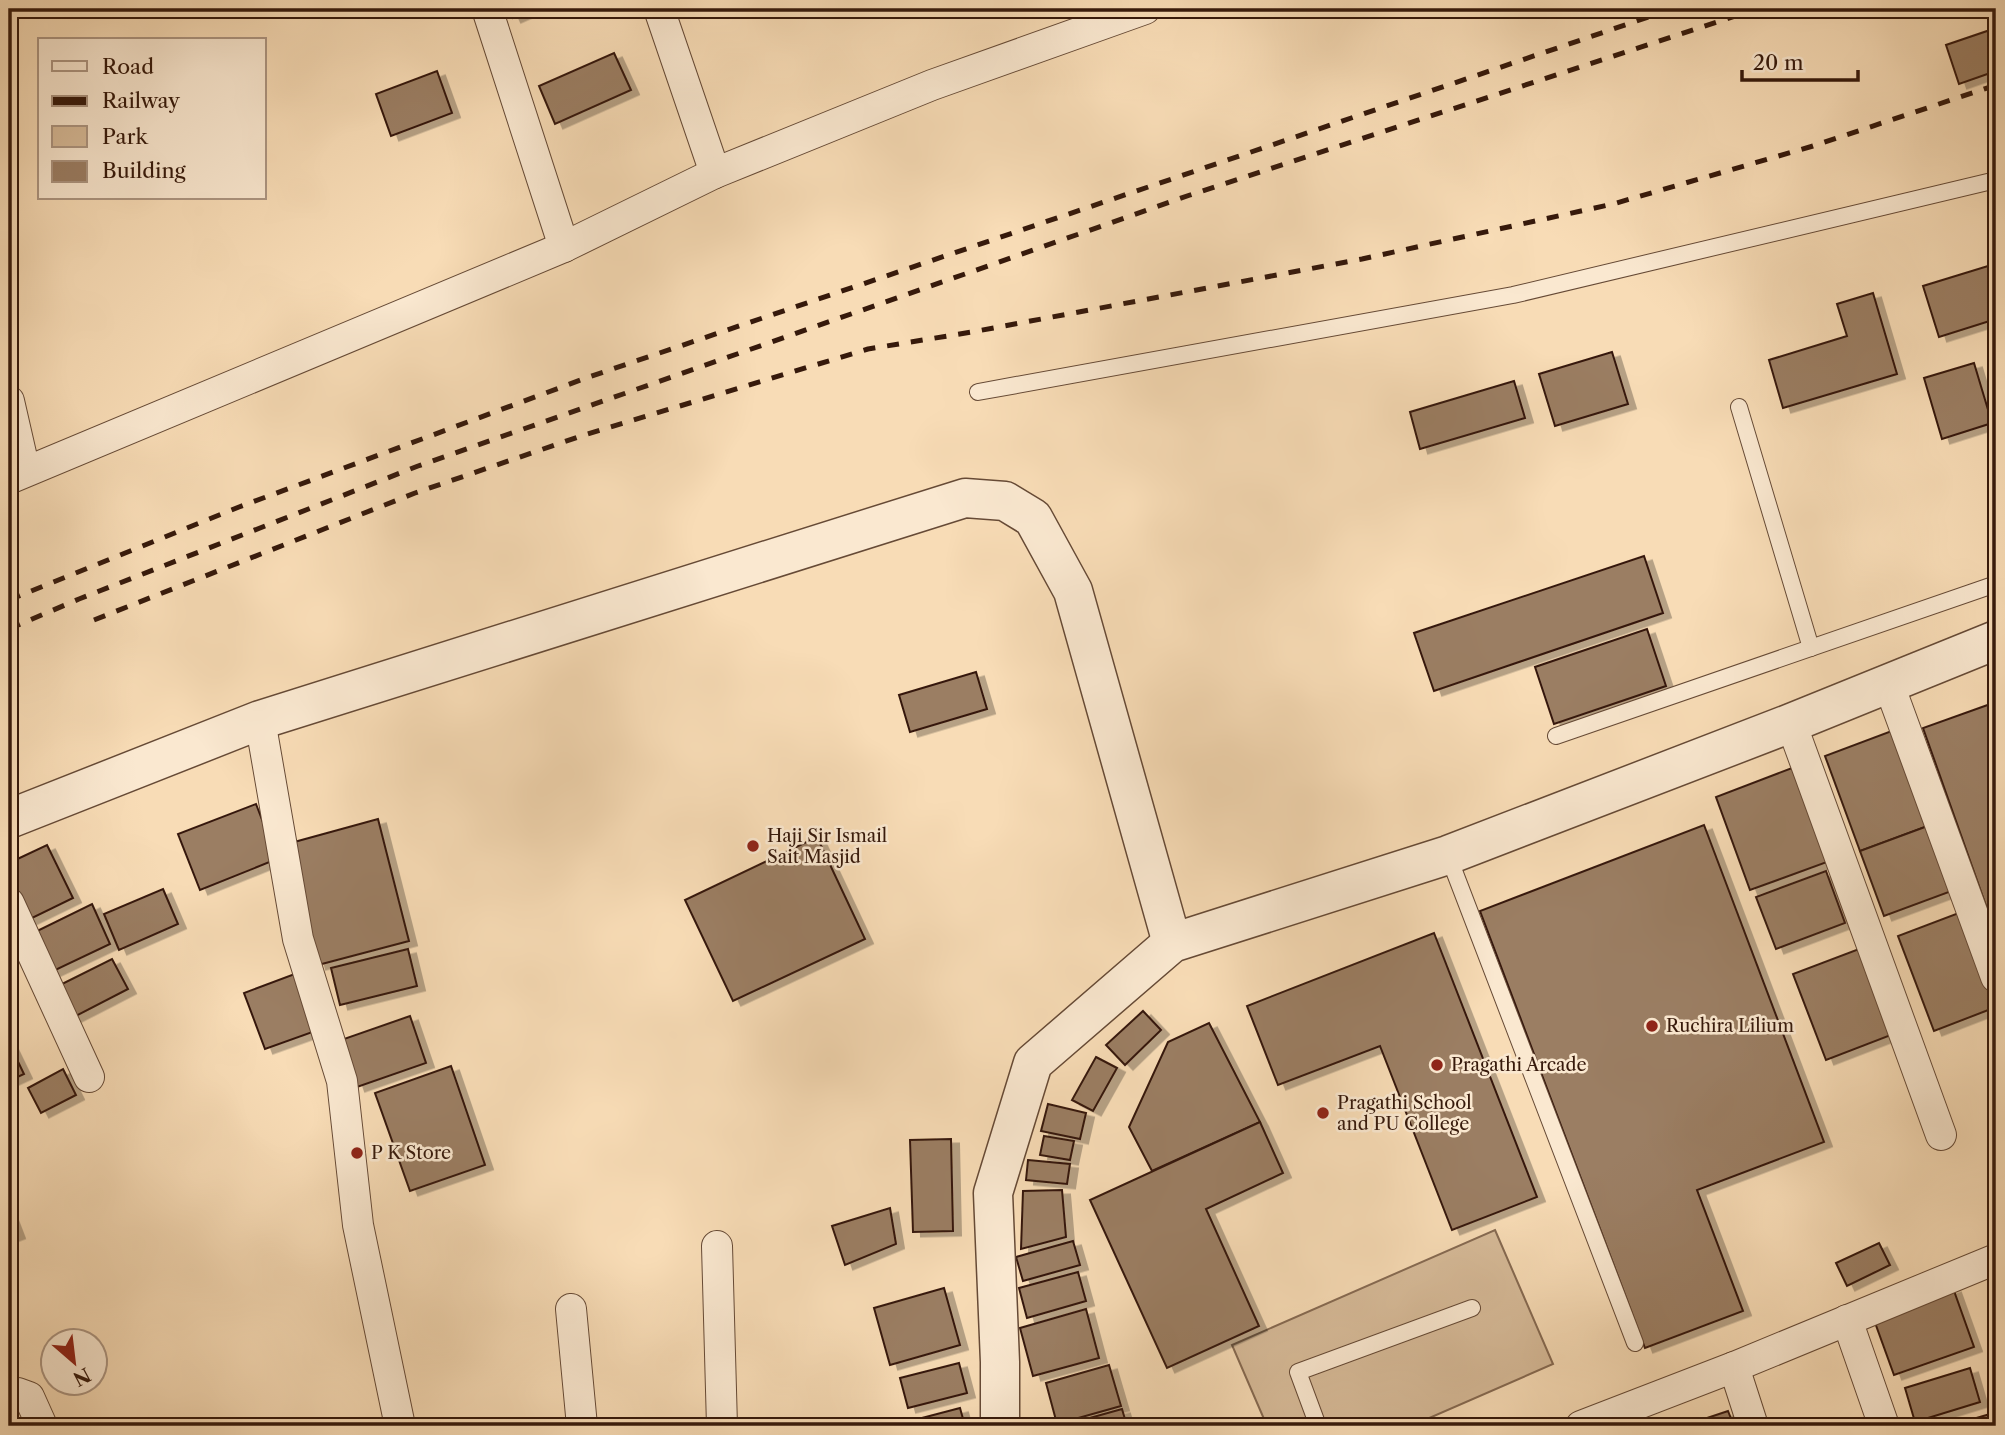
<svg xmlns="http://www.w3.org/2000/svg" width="2005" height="1435" font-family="'Libre Caslon Text',serif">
<defs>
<filter id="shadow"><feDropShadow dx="8" dy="4.5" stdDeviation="0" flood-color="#0004"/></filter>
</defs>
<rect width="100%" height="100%" fill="#f8dcb6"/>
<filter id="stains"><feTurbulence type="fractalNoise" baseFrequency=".00286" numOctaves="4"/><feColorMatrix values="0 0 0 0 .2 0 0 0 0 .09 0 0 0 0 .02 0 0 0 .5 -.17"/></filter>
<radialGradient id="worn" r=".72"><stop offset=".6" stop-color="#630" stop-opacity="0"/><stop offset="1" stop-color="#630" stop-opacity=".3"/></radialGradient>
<path fill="#d7bb99" stroke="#866a52" stroke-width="2" d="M1495,1230L1553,1364L1411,1426H1267L1232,1345Z"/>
<g fill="#9b7e64" stroke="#36190b" stroke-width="2" filter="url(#shadow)">
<path d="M509,9H533L513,18Z"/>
<path d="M1996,28V71L1959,84L1946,45Z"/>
<path d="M614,53L631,90L555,124L539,86Z"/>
<path d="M437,71L452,113L391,136L376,94Z"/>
<path d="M1988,266L1996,293V319L1939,337L1923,286Z"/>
<path d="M1873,293L1897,374L1783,408L1769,360L1847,336L1837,304Z"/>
<path d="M1612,352L1628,404L1555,426L1539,374Z"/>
<path d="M1974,363L1992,423L1942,439L1924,378Z"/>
<path d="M1514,381L1525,418L1420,449L1410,412Z"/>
<path d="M1644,556L1663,613L1434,691L1414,633Z"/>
<path d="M1647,629L1666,686L1554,724L1535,667Z"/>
<path d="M976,672L987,709L910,732L899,695Z"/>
<path d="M1996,702V934L1923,728Z"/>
<path d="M1897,729L1933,824L1860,851L1825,756Z"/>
<path d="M1792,768L1827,862L1750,890L1716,797Z"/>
<path d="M256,804L277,859L200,890L178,834Z"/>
<path d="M378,819L409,941L318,965L287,844Z"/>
<path d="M1933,824L1957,889L1884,916L1860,851Z"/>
<path d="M1704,825L1824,1142L1697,1190L1743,1311L1645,1348L1480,911Z"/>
<path d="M817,837L865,939L733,1001L685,900Z"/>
<path d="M47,845L73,898L26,921L9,886V863Z"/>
<path d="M1826,871L1845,923L1776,949L1756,897Z"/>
<path d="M163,889L178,924L119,950L104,914Z"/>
<path d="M92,904L110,944L47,974L29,935Z"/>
<path d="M1964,911L1996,998V1007L1934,1031L1898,936Z"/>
<path d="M1434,933L1537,1197L1452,1230L1380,1046L1278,1085L1247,1006Z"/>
<path d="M408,949L417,986L340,1005L331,968Z"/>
<path d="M1859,949L1891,1035L1826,1060L1793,974Z"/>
<path d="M112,959L128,989L68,1020L52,989Z"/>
<path d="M300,972L321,1029L265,1049L244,993Z"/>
<path d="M1143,1011L1161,1030L1125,1065L1106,1045Z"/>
<path d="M410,1016L426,1063L357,1087L341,1040Z"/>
<path d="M1209,1023L1260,1122L1152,1171L1129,1127L1168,1042Z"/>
<path d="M9,1043L24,1074L9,1081Z"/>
<path d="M1096,1057L1117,1068L1093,1111L1072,1100Z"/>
<path d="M451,1066L485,1165L410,1191L375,1093Z"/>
<path d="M63,1069L76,1095L41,1113L28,1088Z"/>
<path d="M1048,1104L1086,1113L1080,1139L1041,1131Z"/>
<path d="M1260,1122L1283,1173L1206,1209L1259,1326L1167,1368L1090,1200Z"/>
<path d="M1044,1136L1074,1141L1070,1160L1040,1155Z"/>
<path d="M951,1139L953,1231L913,1232L910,1140Z"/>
<path d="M1028,1160L1070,1164L1067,1184L1026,1180Z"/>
<path d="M1062,1190L1066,1237L1021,1249L1023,1191Z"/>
<path d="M890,1208L896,1244L845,1265L832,1226Z"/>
<path d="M9,1213L17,1234L9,1237Z"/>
<path d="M1073,1241L1080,1265L1023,1281L1016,1257Z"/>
<path d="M1879,1243L1890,1265L1847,1286L1836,1263Z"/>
<path d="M1078,1272L1086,1301L1027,1318L1019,1288Z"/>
<path d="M944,1288L960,1345L890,1365L874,1308Z"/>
<path d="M1953,1288L1974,1347L1894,1375L1873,1317Z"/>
<path d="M1086,1309L1099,1358L1033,1376L1020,1328Z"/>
<path d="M959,1363L967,1393L908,1408L900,1378Z"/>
<path d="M1109,1365L1121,1406L1057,1424L1046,1383Z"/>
<path d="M1970,1368L1980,1402L1915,1422L1905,1388Z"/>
<path d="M960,1408L965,1426H896L895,1425Z"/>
<path d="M1122,1409L1127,1426H1061Z"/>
<path d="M1728,1411L1734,1426H1683Z"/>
<path d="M1990,1414L1994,1426H1949Z"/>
<path d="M690,1419L691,1426H615Z"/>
</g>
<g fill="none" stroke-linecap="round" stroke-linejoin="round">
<g stroke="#664a36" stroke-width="18">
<g id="service">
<path d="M978,392L1513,295L1996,180"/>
<path d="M1739,407L1811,648"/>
<path d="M1556,736L1996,584"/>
<path d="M1448,855L1635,1343"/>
<path d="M1318,1426L1298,1372L1472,1308"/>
</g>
</g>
<g stroke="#664a36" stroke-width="32">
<g id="minor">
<path d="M487,9L564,247"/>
<path d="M659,9L715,173"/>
<path d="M9,401L25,471"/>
<path d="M9,479L564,247L715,173L932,85L1145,9"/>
<path d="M1888,682L1996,977"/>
<path d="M260,720L298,939L342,1081L358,1225L400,1426"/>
<path d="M1791,723L1941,1135"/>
<path d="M9,903L89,1077"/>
<path d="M717,1246L722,1426"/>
<path d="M571,1309L582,1426"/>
<path d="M1847,1320L1884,1426"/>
<path d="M1734,1367L1753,1426"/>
<path d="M9,1394L18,1393L29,1397L42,1426"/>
<path d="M1581,1426L1734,1367L1996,1259"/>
</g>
</g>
<g stroke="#664a36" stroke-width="41">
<g id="tertiary">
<path d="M9,819L260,720L965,498L1005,501L1033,518L1073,591L1172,943"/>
<path d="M1000,1426V1362L993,1193L1033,1063L1172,943L1448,855L1791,723L1996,640"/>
</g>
</g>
<use href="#service" stroke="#fae8d0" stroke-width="16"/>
<use href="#minor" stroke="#fae8d0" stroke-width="30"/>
<use href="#tertiary" stroke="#fae8d0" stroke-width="38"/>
<g stroke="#36190b" stroke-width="5" stroke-dasharray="12 12" stroke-linecap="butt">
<path d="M9,600L239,507L586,378L1672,9"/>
<path d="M94,620L415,493L584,435L868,349L972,332L1362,259L1613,204L1813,146L1996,85"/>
<path d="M9,629L79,599L418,466L1190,195L1757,9"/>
</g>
</g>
<g fill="#8f2418" stroke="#fae8d0" stroke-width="2.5">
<circle cx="753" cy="846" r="7"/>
<circle cx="1652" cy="1026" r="7"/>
<circle cx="1437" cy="1065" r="7"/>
<circle cx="1323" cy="1113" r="7"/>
<circle cx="357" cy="1153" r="7"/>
</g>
<g text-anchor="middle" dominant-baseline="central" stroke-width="5" stroke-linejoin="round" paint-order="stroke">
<g font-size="18" fill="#36190b" stroke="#fae8d0" text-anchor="start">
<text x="767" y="836">Haji Sir Ismail<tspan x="767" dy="21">Sait Masjid</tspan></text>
<text x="1666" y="1026">Ruchira Lilium</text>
<text x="1451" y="1065">Pragathi Arcade</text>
<text x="1337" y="1103">Pragathi School<tspan x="1337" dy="21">and PU College</tspan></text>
<text x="371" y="1153">P K Store</text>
</g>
</g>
<rect width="2005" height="1435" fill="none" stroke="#f8dcb6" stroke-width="35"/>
<rect x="10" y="10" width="1984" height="1414" fill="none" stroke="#36190b" stroke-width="3.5"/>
<rect x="18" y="18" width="1970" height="1400" fill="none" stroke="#36190b" stroke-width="2"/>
<rect x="38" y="38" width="228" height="161" fill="#fae8d0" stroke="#ac9581" stroke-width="2"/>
<rect x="52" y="61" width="35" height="10" fill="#fae8d0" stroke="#ac9581" stroke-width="2"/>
<text x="102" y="74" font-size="21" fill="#36190b">Road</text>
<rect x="52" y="96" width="35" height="10" fill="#36190b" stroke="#ac9581" stroke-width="2"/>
<text x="102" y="108" font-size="21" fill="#36190b">Railway</text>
<rect x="52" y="126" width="35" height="21" fill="#d7bb99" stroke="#ac9581" stroke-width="2"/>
<text x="102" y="144" font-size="21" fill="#36190b">Park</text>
<rect x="52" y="161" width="35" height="21" fill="#9b7e64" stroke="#ac9581" stroke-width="2"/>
<text x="102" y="178" font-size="21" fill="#36190b">Building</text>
<g transform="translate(74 1362) rotate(152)"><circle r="33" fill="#fae8d0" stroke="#ac9581" stroke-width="2"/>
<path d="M0-5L12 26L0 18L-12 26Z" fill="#8f2418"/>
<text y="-10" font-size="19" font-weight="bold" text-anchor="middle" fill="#36190b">N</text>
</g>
<path d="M1742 70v10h116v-10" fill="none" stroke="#36190b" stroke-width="3.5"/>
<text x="1753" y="70" font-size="21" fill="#36190b" stroke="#fae8d0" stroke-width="5" paint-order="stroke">20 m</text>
<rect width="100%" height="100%" filter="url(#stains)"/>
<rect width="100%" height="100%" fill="url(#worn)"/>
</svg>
